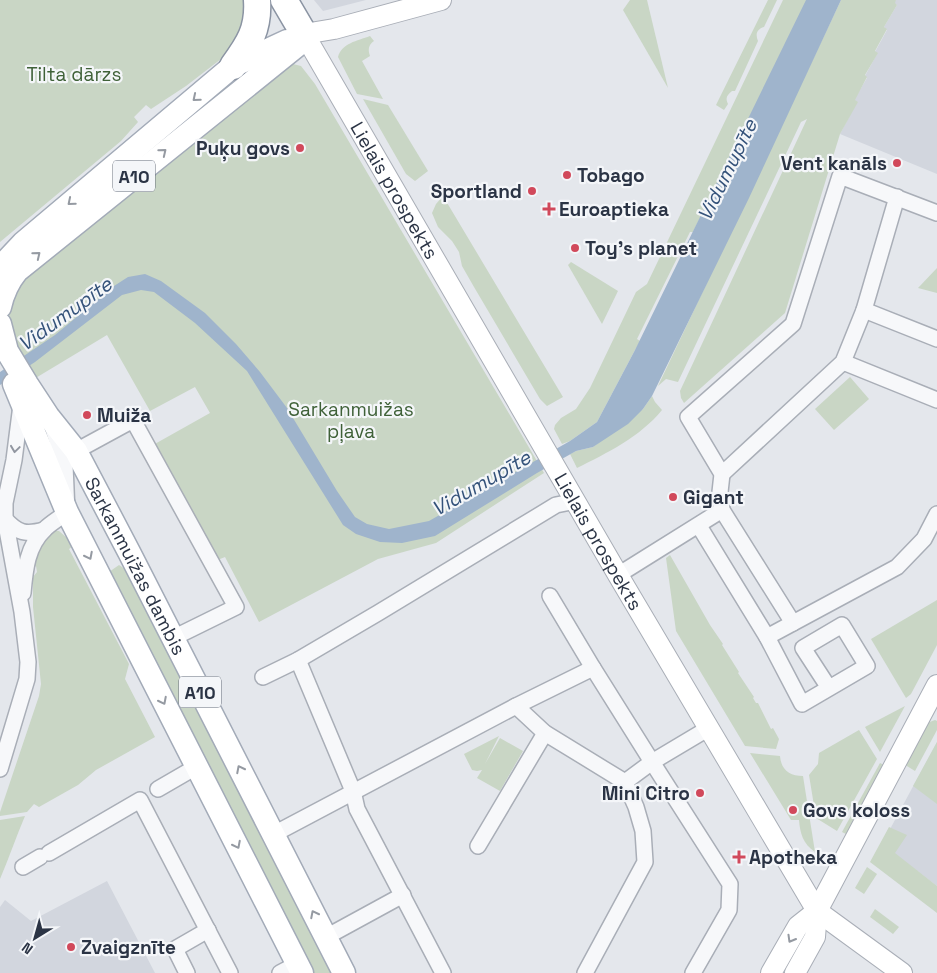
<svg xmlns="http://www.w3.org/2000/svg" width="937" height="973" font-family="'Space Grotesk',sans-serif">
<rect width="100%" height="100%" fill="#e4e7ec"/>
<g fill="#d2d6de">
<path d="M314,0H366L323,11Z"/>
<path d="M896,0H937V174L840,134L857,102L854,100L867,78L865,76L877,54L875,52L887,30L884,27L897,5L894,3Z"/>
<path d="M937,742V886L882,844Z"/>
<path d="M107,881L155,973H0V907L5,900L31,921Z"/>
</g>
<g fill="#c9d6c5">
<path d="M0,0H245L243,31L229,50L221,59L186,86L151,109L146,105L134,117L138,122L121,141L0,242Z"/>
<path d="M630,0H647L668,88L623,10Z"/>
<path d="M768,0H777L764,27C757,29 755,34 758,41L735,91H732C727,95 725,98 728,104L724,110L716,105Z"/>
<path d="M783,0H807L693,232H690L637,339L640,341L635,350L597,422L570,441L562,444L554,429L555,425L561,418L576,409L590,388L636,292L647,284Z"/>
<path d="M841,0H896L895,3L897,5L884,27L887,29L875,51L878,53L865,75L867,77L855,100L858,102L840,134L785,313L684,403L681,398L680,391L807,119L801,122L678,382L666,379L658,386Z"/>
<path d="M370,36L374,41C368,45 368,50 370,56L362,61L383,99L357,94L338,57C342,43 357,41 370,36Z"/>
<path d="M293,64L301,66L315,84L544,473L436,543L378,559L259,622L225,557L215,561L153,445L210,413L195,387L150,411L107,335L34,379C22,358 3,333 8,307C10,297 18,285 23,275L285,66Z"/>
<path d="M363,99L388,105L428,171L415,181L406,174Z"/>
<path d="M443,196L563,397L547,406L540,399L474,287L462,266L459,252L452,241L438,227L432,213L436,204Z"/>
<path d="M571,262L618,291L602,324L568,265Z"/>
<path d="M937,268V293L918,288Z"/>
<path d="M850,377L869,399L834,430L815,409Z"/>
<path d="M652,396L655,402L662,410C640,437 607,453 577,468L570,454L576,451L593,447L643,409Z"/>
<path d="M52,531H59L67,538L73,546L69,549L129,664L125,679L155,737L96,770L78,785L39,807L34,804L27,812L0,816V812L39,696L41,684L33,607V577L37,572L36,566L32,569L38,546Z"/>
<path d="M670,555L710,625L723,644L722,645L739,672L738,673L754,697L753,698L756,703H758L771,729L773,728L779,739L776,749L745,746L676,631L666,558Z"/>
<path d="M119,565L128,571L337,973H309L106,574Z"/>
<path d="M937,600V645L911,694L906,698L871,639Z"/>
<path d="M905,706L880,752L865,727Z"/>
<path d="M935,720L937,721V730L915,771L902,763L927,723Z"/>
<path d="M859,730L877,759L837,831L816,818L809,775L818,764L819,753Z"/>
<path d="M499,736L485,764L500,738L523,751L500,791L477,778L482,770L477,771L472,770L464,754Z"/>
<path d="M937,742V804L913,786Z"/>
<path d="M750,753L780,756C781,770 790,776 803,776L815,852C803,844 800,833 799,820H791Z"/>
<path d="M880,763L886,766L848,835L842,832Z"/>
<path d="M25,816C16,837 9,858 0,879V820Z"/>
<path d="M889,827L907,835L895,853L937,886V913L870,862Z"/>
<path d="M867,867L877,874L864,894L855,888Z"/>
<path d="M875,909L899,927L893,934L870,917Z"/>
</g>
<path fill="#9fb4cc" d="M806,0H841L749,198L652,396L643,409L628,424L593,447L576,451L537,473L435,536L402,543L380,542L356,534L343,525L247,371L195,323L154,292L141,290L122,295L35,362L0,385V372L55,335L114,286L128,277L145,274L161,281L205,313L236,344L260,372L287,408L337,491L355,517L367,524L389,529L429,521L570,441L597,422L635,350Z"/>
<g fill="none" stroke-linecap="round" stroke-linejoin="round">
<g stroke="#a9aeb7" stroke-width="18">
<g id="street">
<path d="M864,310L937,339"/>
<path d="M843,362L937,400"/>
<path d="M76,451L133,420L236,607L173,638"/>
<path d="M722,474L843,362L864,310L897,197"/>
<path d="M5,519C18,533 25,535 44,530"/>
<path d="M699,526L767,637L802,704L867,666L842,625L803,648L829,688"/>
<path d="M618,575L722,510"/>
<path d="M23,593C25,570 27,546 45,529C51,523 60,518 67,512L65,465L53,429"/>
<path d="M550,596L593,668"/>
<path d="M793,623L722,510L720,492L722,474L688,417L793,324L840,176L937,213"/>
<path d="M767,637L897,567L924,539L937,514"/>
<path d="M298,660L353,791L357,809L443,973"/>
<path d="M263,677L298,660L378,613L556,505L576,501"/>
<path d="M516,706L545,733L625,782"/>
<path d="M0,769L27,679L28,662L22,612L5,519V503L14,460L21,405"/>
<path d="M158,789L196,767"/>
<path d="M274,834L516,706L593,668L652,762L625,782L636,807L643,831L645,862L585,973"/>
<path d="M478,846L545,733"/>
<path d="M49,853L140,800L230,973"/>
<path d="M23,867L40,857"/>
<path d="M326,937L403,895"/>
<path d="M187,973L175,949L208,930"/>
<path d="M280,973L297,964"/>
<path d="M693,973L729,910L730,884L652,762L709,728"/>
</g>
</g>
<g stroke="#a9aeb7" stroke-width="22">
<g id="secondary">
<path id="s1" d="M441,0L334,29L304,34L618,575L817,911L902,973"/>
<path d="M771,973L798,926L817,911"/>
<path d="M795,973L815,937L817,911L937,685"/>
</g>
</g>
<g stroke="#a3abb8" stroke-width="25">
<g id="primary">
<path d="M0,271L8,259L23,243L233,66L287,41"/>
<path d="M0,307C3,293 8,282 17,271L298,45L304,34"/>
<path id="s2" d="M0,324L7,351L27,384L48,416L76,451L129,552L344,973"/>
<path d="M14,384L67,512L302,973"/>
</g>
</g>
<g stroke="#8b94a3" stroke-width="29">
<g id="highway">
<path d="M284,0L304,34"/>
<path d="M233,66C249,44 259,29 257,0"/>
</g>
</g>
<use href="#street" stroke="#f7f8fa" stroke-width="15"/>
<use href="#secondary" stroke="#fff" stroke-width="20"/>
<use href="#primary" stroke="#fff" stroke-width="22"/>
<use href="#highway" stroke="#fff" stroke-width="26"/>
</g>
<defs><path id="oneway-chevron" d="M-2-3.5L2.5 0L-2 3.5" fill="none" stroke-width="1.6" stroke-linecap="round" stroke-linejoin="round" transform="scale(1.25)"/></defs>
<g stroke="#959aa2">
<use href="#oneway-chevron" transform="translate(196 98) rotate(140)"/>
<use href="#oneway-chevron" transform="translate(163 152) rotate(-39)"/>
<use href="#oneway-chevron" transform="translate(71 202) rotate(140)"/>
<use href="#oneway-chevron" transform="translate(37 255) rotate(-39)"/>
<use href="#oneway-chevron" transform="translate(89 556) rotate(63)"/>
<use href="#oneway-chevron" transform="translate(163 701) rotate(63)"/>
<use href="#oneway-chevron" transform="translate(240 769) rotate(-117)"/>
<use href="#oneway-chevron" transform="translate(237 845) rotate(63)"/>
<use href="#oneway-chevron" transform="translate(314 914) rotate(-117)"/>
<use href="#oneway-chevron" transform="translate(791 939) rotate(120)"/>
</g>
<use stroke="#9196a0" href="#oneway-chevron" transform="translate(15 449) rotate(98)"/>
<g fill="#d1495b" stroke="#f4f6f9" stroke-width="2">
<circle cx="300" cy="148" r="5"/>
<circle cx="897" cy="163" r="5"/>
<circle cx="567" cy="175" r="5"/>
<circle cx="532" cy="191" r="5"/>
<path d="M546.5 201.5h5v5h5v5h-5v5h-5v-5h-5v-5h5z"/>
<circle cx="575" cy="248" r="5"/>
<circle cx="87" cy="415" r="5"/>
<circle cx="673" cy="497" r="5"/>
<circle cx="700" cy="793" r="5"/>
<circle cx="793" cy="810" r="5"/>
<path d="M736.5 849.5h5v5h5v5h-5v5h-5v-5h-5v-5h5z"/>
<circle cx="71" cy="947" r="5"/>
</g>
<g text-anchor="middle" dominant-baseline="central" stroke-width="4.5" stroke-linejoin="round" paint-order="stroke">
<g fill="#f4f6f9" stroke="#676e7b" stroke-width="1">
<rect x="113" y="160.5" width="42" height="31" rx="4"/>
<rect x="179" y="676.5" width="42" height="31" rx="4"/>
</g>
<g font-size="18" font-weight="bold" fill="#2b3445">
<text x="134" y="176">A10</text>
<text x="200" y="692">A10</text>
</g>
<g font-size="19" fill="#3f6138" stroke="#f4f6f9">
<text x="74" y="74">Tilta dārzs</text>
<text x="351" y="409">Sarkanmuižas<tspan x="351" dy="22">pļava</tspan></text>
</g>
<g font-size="19" font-weight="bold" fill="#2b3445" stroke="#f4f6f9" text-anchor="start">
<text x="290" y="148" text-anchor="end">Puķu govs</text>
<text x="887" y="163" text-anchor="end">Vent kanāls</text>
<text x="577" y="175">Tobago</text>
<text x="522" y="191" text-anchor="end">Sportland</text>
<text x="559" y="209">Euroaptieka</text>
<text x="585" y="248">Toy's planet</text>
<text x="97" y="415">Muiža</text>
<text x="683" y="497">Gigant</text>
<text x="690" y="793" text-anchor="end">Mini Citro</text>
<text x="803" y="810">Govs koloss</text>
<text x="749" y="857">Apotheka</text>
<text x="81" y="947">Zvaigznīte</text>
</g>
<g font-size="19" fill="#2b3445" stroke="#f4f6f9">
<text stroke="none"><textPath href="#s1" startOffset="322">Lielais prospekts</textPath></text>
<text stroke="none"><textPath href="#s1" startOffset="728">Lielais prospekts</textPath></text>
<text stroke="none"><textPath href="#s2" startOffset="279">Sarkanmuižas dambis</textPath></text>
</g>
<g font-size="20" font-style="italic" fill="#34527a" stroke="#f4f6f9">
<text transform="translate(727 170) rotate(-64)">Vidumupīte</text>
<text transform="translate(65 314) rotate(-36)">Vidumupīte</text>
<text transform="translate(481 483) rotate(-30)">Vidumupīte</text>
</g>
</g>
<g transform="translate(35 938) rotate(217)" stroke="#f4f6f9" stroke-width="4" paint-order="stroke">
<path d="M0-4L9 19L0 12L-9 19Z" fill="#2b3445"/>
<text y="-8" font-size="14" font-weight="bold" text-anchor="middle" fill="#2b3445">N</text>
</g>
</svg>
